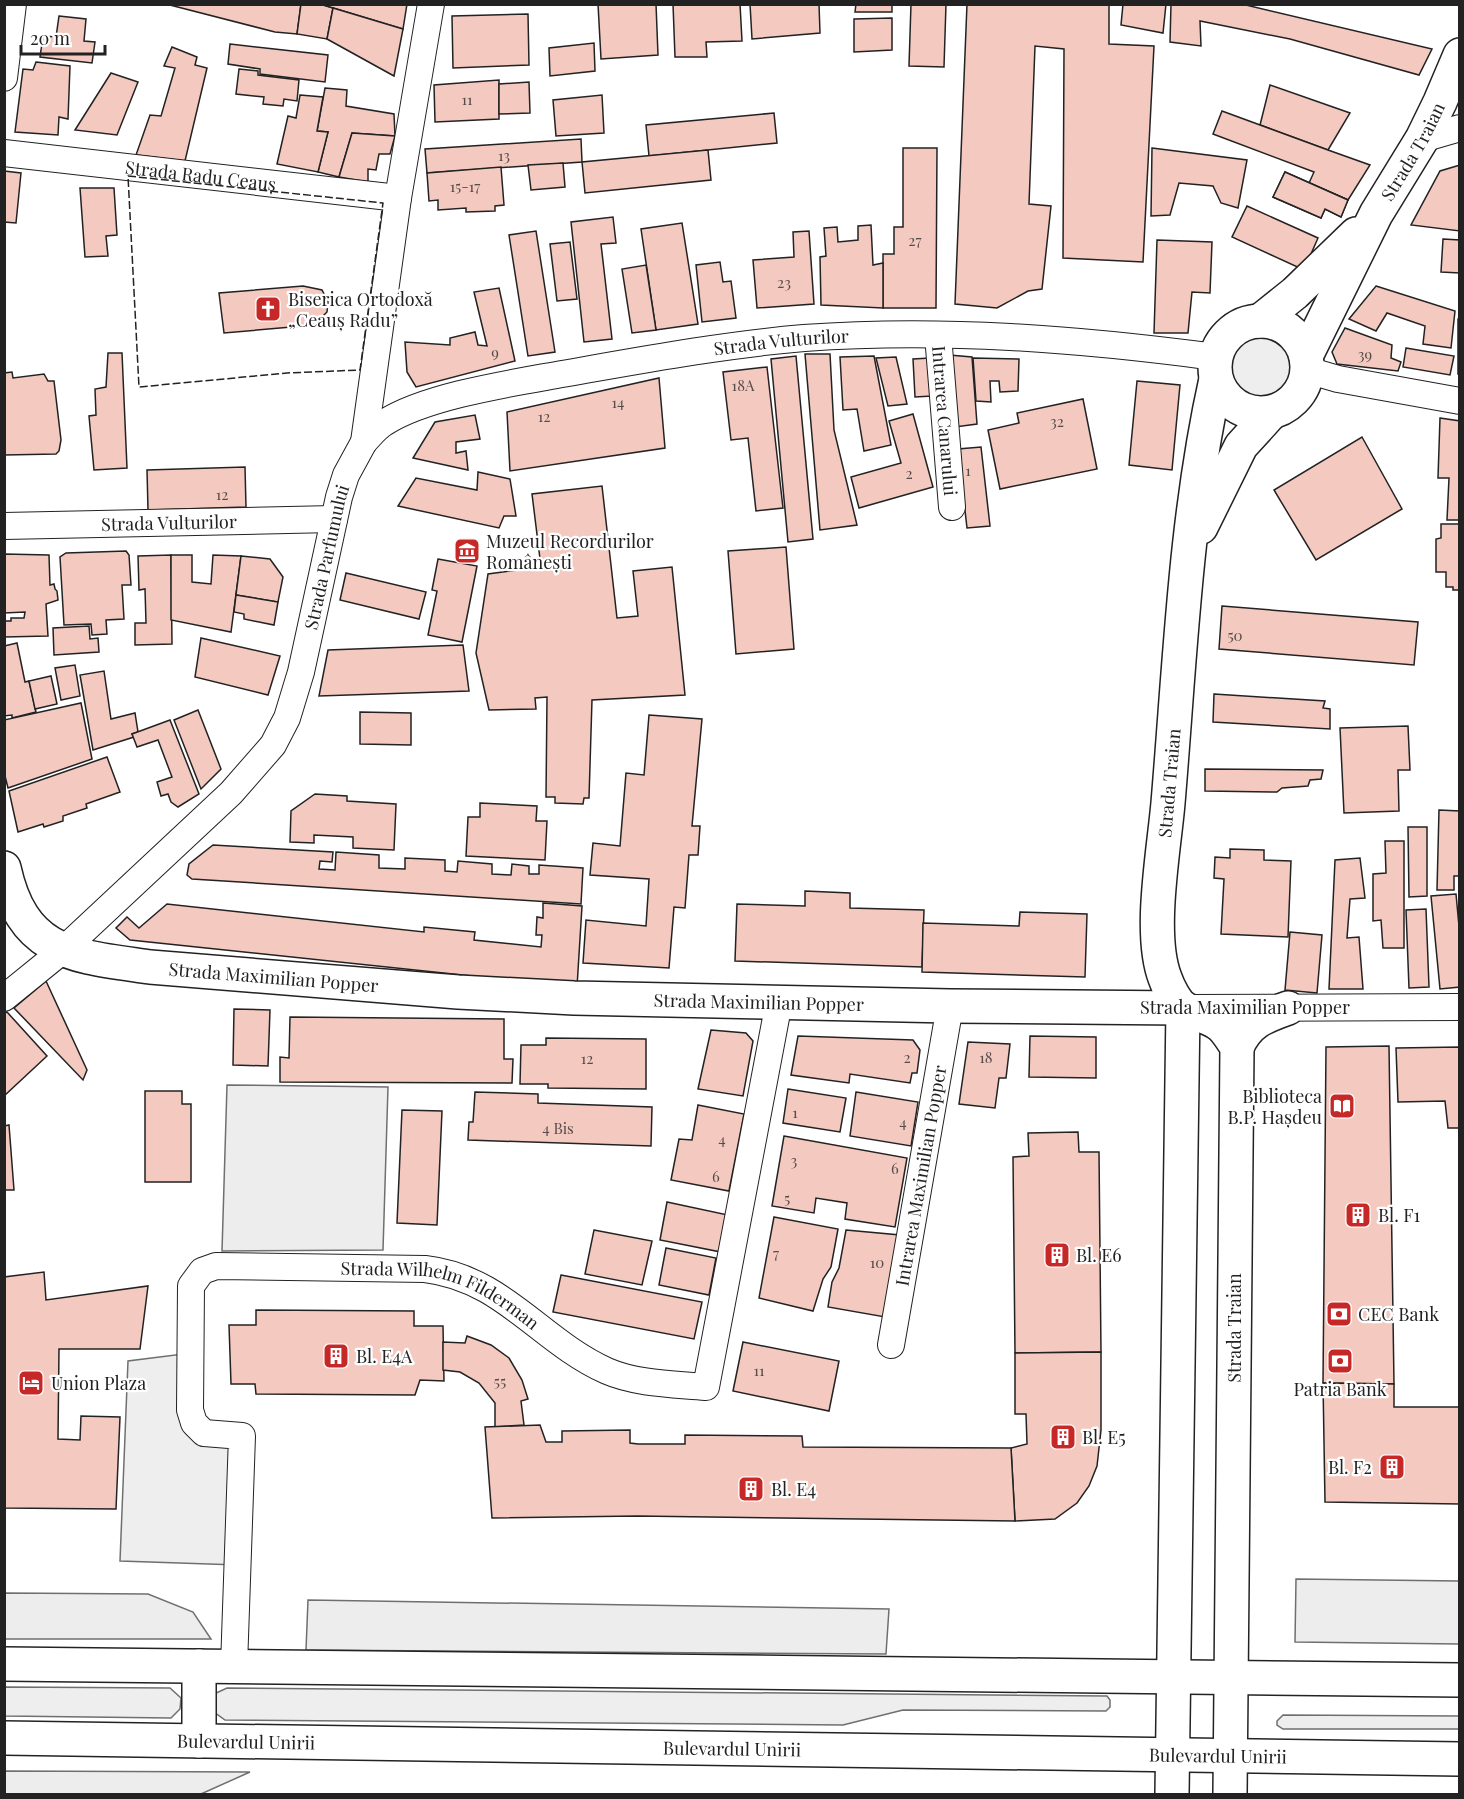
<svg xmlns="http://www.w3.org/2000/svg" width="1464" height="1799" font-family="'Playfair Display',serif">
<rect width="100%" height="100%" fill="#fff"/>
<g fill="#eee" stroke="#6f6f6f" stroke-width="1.5">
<circle cx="1261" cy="367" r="45"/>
<path d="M191,1353L194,1423L242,1436L238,1565L120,1561L128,1361Z"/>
<path d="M5,1687L170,1688L181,1698L180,1709L171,1718L5,1716Z"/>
<path d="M227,1688L1107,1696L1110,1700V1707L1106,1711L903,1710L843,1725L225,1720L214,1712V1694Z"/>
<path d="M1283,1715L1459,1716V1729H1283L1277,1725V1721Z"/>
</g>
<g fill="#ededed" stroke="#6f6f6f" stroke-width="1.5">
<path d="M227,1085L388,1087L383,1250L222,1251Z"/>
<path d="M1296,1579L1459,1581V1644L1295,1642Z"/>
<path d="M5,1593L148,1594L193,1612L211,1639H5Z"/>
<path d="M308,1600L889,1609L886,1654L306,1650Z"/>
<path d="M5,1771L250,1772L201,1794H5Z"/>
</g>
<g fill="#f3c9c0" stroke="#222" stroke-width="1.5">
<path d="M166,4H301L297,34L275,32Z"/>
<path d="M301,4H320L333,8L327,39L297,34Z"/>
<path d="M320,4H407L403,29Z"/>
<path d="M598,4H656L658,55L601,59Z"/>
<path d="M673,4H740L742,41L706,42L707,57H675Z"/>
<path d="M750,4H819L820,33L752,39Z"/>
<path d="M856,4H892V12H855Z"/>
<path d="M911,4H946L944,67L909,66Z"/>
<path d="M967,4H1109V44L1154,46L1143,262L1063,258L1064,49L1035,46L1029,204L1051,206L1042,289L1028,291L997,308L955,304Z"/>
<path d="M1123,4H1166L1163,33L1121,25Z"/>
<path d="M1171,4L1246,5L1432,49L1419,75L1290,39L1200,21L1201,46L1170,42Z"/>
<path d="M333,8L403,29L394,76L327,39Z"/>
<path d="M528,14L529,65L453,68L452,16Z"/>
<path d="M59,16L86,19L84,41L95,42L92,63L40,57L43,36L56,37Z"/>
<path d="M892,18V50L854,52V19Z"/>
<path d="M594,43L595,71L550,76L549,48Z"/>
<path d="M230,44L328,55L325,82L260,74V69L228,64Z"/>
<path d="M172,47L197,57L195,65L207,68L185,161L136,155L150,115L161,116L175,68L164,66Z"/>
<path d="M36,62L70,66L68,119L59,117L58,135L15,132L23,69L33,70Z"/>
<path d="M239,69L258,71V75L299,80L297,101L284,99L283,106L263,104L264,97L236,94Z"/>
<path d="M111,73L138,82L117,135L75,130Z"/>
<path d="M499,80V119L435,122L434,85Z"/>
<path d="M529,82L530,113L499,114V84Z"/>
<path d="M1270,85L1350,113L1328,150L1260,125Z"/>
<path d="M325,88L347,90L346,106L394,114L395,136L352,133L339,177L318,172L328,132L317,131Z"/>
<path d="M300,95L323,97L317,131L328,132L318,172L277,164L288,116L296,118Z"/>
<path d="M602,95L604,133L556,136L553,100Z"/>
<path d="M1222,111L1328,150L1370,165L1348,200L1309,183L1314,172L1213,134Z"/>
<path d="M774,113L777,143L649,156L646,125Z"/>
<path d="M352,133L395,136L390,154H379L376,170L368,169V182L339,177Z"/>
<path d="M581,139L582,162L427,173L425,149Z"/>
<path d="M903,148H937L936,308H883V254H894V227H903Z"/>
<path d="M1152,148L1247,160L1238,208L1221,203L1213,186L1179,183L1170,215L1151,216Z"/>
<path d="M708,150L711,180L585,193L582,162Z"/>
<path d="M563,163L565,187L531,190L528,165Z"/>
<path d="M1460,165V231L1411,225L1440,171Z"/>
<path d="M501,167L504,205L495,206V211L466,212V208L438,210V200L429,201L427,173Z"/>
<path d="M4,171L21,173L16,223L4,222Z"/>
<path d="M1285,172L1348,200L1341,217L1325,209L1321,218L1273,197Z"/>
<path d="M1285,172L1348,200L1341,217L1325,209L1321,218L1273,197Z"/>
<path d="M80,188H114L117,235L106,236L108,256L85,257Z"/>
<path d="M1247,206L1318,238L1304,270L1232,237Z"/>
<path d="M613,217L616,243L601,244L612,339L584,342L571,222Z"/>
<path d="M682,223L698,324L656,330L641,229Z"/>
<path d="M871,225L873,265L883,263V308L821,305L820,257L826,256L824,228L837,227L838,242L858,240V226Z"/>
<path d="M536,231L555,352L528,356L509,235Z"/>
<path d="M809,231L814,304L757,308L753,260L794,257L793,232Z"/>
<path d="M1443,239L1460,240V273L1441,272Z"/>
<path d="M1157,240L1212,242L1210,293L1192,292L1188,333H1154Z"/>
<path d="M570,242L577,299L557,301L550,244Z"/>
<path d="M720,262L723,282L731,281L736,318L702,322L696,265Z"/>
<path d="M646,265L656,330L632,333L622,269Z"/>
<path d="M303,286L322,290L328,302L327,312L318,321L303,326L224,333L219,293Z"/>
<path d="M1376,286L1455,311L1451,348L1423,344L1425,326L1387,313L1376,331L1349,319Z"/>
<path d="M499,288L515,361L416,387L407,372L405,342L450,345V338L475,332L478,345L487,346L474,292Z"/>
<path d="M1460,318V374H1458V319Z"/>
<path d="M1345,328L1392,345L1391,358L1401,362L1398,371L1337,364L1332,352Z"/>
<path d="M1406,348L1454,356L1450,375L1403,367Z"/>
<path d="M108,353H122L127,468L94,470L89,416L96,415L95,389L106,387Z"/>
<path d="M805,354H830L834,430L857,525L820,530Z"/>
<path d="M949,355L972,357L977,424L955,427Z"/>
<path d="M796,356L813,539L788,542L771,359Z"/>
<path d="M874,356L891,445L864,451L857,409L843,410L840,357Z"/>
<path d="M896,357L907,404L888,406L876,358Z"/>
<path d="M930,358L932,396L915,397L913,359Z"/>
<path d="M973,358L1019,359L1018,391L1000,392L999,381H990L991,402L976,401Z"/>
<path d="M767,367L783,508L756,511L748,438L731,440L723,372Z"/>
<path d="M12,372L13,378L44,374L48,381H54L61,440L59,451L56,454L4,455V373Z"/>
<path d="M659,378L665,448L510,471L507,412Z"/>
<path d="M1137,381L1180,385L1172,470L1129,465Z"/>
<path d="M1083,399L1097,469L1000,489L988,430L1019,423L1017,413Z"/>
<path d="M913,414L933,487L859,508L851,477L901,463L889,421Z"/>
<path d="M475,415L480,439L456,442V453L466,451L468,470L413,458L435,422Z"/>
<path d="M1440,418L1460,421V520H1447L1449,478H1438Z"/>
<path d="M1362,437L1402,509L1316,560L1274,490Z"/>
<path d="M981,447L990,526L967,528L958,449Z"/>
<path d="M245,467L246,507L148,510L147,470Z"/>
<path d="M478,472L510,479L516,516H504L499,528L398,506L416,478L477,490Z"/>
<path d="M602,486L617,618L638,616L633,571L672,567L685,695L592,700L589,798H584L583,804L555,803V797H546L547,697L535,698L536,709L489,710L476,653L488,574L541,567L532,494Z"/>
<path d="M1441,524H1460V590H1453V587H1446V572H1436V539L1441,538Z"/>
<path d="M786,547L794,649L736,654L728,551Z"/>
<path d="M126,551L129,555L131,585H122L124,619L106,620L107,634L92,635L91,624L64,625L60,557L66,553Z"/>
<path d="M4,554L49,555L50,585L54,584L55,589L57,591L58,600L46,604L48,636L4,637V621H11V618H24L25,612L4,613Z"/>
<path d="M171,555L172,644L135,645V623H146L145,589L139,590L138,556Z"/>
<path d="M171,555H192V582L211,584L213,555L241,556L231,632L171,620Z"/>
<path d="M241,556L270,559L283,577L278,602L236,595Z"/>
<path d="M438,559L477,566L462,642L428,635L437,591L432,590Z"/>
<path d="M346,573L426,592L419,619L340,600Z"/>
<path d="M236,595L278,602L274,625L244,619V614L234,612Z"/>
<path d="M1222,606L1418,622L1414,665L1219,649Z"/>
<path d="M89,626L90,639L98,638L99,652L54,655L53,628Z"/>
<path d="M201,638L280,656L268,695L195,677Z"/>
<path d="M17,643L25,682L29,681L36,712L12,718V715L4,716V646Z"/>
<path d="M463,645L469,691L319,696L328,650Z"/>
<path d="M75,665L80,696L61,700L55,668Z"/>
<path d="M104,671L111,719L135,713L138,732L132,734L134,737L93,750L80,675Z"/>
<path d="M51,676L57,704L35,709L29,681Z"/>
<path d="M1214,694L1325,701L1323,708L1330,709V729L1213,722Z"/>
<path d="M81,703L92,759L8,788L4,772V720Z"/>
<path d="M198,710L221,769L201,789L174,720Z"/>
<path d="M360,712L411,713V745L360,744Z"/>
<path d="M649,715L702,719L692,826H700L698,855H689L685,908L674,907L669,968L583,963L586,920L646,926L649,879L590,875L593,843L620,846L626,773L644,775Z"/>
<path d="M170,720L199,794L178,807L171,802L168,794L161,796L157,782L172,777L158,740L137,747L132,734Z"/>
<path d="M1408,726L1410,770H1398L1399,811L1344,813L1340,728Z"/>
<path d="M107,757L120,792L86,804L87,808L63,816V821L44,827L43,824L18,832L9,791Z"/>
<path d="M1205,769L1323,770L1321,779L1310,780L1308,786L1282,788L1277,792L1205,791Z"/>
<path d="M315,794L347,796V801L396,804L394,850L353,848V837L314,835V843L290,842L291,811Z"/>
<path d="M480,803L537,806L536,821H547L545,860L466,856L468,817H480Z"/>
<path d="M1439,810L1460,811V876H1454V890H1437Z"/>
<path d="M1408,827H1427V896L1409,897Z"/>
<path d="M1385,841H1404V948H1383L1381,920L1373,921V874L1386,873Z"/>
<path d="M213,845L333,852L332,862L320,861L319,869L335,870L336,852L379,855V868L405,869V858L445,860V871L457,872L458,861L492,864V874L511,875L512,864L529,866V874H539V865L583,868L581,904L192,879L187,875L189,864Z"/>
<path d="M1230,849L1264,850V860L1291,861L1288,937L1221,934L1224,879L1214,878L1215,857L1230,858Z"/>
<path d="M1360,858L1365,898L1350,899L1347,938L1359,937L1363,989H1329L1335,860Z"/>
<path d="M805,891L850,893V908L924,910L922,967L735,961L737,904L805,906Z"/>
<path d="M1456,894L1460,937V987L1440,989L1431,896Z"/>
<path d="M543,903L582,906L577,987L130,940L116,928L127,917L139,928L167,904L424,932V927L475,932L474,940L541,947L542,935H536L537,917L543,918Z"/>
<path d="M1426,909L1429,987L1409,988L1406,910Z"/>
<path d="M1020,912L1087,914L1085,977L922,972L923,923L1019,926Z"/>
<path d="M1290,932L1322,935L1317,993L1285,990Z"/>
<path d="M46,981L87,1070L83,1080L14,1008Z"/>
<path d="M234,1009L270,1010L268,1066L233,1065Z"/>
<path d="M7,1012L47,1056L4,1096V1014Z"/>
<path d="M290,1017L504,1019V1059H513L512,1083L280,1082V1057L289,1058Z"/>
<path d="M711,1030L746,1033L753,1041L743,1096L698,1089Z"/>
<path d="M798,1036L913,1040L920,1050L917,1073H912L910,1083L850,1074L849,1083L791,1075Z"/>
<path d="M1030,1036L1096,1037V1078L1029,1077Z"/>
<path d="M546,1038L646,1039V1089L548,1088V1084H520L521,1045H546Z"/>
<path d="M968,1042L1010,1044L1006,1078H999L995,1108L959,1104Z"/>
<path d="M1389,1046L1394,1384L1323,1383L1326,1047Z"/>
<path d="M1460,1047V1128H1448L1445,1101L1398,1102L1396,1048Z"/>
<path d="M788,1089L846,1098L840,1132L783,1123Z"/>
<path d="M145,1091H182V1104H191V1182H145Z"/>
<path d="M475,1092L538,1094V1103L652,1107L651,1146L468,1140L469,1122H473Z"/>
<path d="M856,1092L918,1102L911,1146L850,1136Z"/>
<path d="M698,1105L744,1114L729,1191L671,1180L679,1139L692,1140Z"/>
<path d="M402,1110L442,1111L437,1225L397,1223Z"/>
<path d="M9,1125L14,1190H4V1126Z"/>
<path d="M1078,1132L1079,1152H1099L1101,1352L1015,1353L1013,1157L1029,1156L1028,1133Z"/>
<path d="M784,1136L907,1158L895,1227L845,1219L847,1203L816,1198L814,1213L772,1206Z"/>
<path d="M667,1202L728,1215L721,1252L660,1240Z"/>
<path d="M774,1217L838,1229L831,1267L823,1279L813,1311L759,1298Z"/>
<path d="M594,1230L652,1241L642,1285L585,1274Z"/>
<path d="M846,1230L900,1235L885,1317L828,1307L832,1282L839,1268Z"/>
<path d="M666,1248L716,1258L709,1295L659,1285Z"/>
<path d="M44,1272L46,1300L148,1286L140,1349H59L58,1439L80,1440L81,1416L120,1417L116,1509L4,1508V1277Z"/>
<path d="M561,1275L702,1302L694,1339L553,1312Z"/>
<path d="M256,1310L414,1311V1326H443L444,1381L420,1380L415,1395L256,1394L255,1384H231L229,1325H256Z"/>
<path d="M467,1336L491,1345L509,1358L522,1380L528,1399L521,1401L524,1425L495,1427V1403L479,1383L460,1372L443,1370V1342L465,1343Z"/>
<path d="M743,1342L839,1361L829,1411L733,1391Z"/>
<path d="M1101,1352V1430L1097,1466L1089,1486L1077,1503L1055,1519L1015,1521L1011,1448L1027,1444L1026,1414H1015V1353Z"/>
<path d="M1323,1383L1394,1384V1407H1460V1504L1325,1502Z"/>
<path d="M540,1425L546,1442H562V1431L630,1430V1443L638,1444H685V1435L802,1436L803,1447L1011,1448L1015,1521L637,1516L492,1518L485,1427Z"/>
</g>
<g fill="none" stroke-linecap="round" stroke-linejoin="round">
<g stroke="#222" stroke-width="28">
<g id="street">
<path d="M4,78L13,4"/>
<path d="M1422,139L1460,128"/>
<path id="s1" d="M4,153L398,198"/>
<path id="s2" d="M938,335L952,507"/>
<path d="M1307,370L1338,379L1460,401"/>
<path id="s3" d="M364,442C370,436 376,428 384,423C425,396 512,383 562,374C642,360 722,345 804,338C942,328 1079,339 1215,357"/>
<path id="s4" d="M4,526L334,519"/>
<path id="s5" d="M4,998L62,951L231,793L273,745L287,718L301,672L339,497L346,475L364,442L398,198L431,4"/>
<path d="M1189,1008L1460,1007"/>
<path id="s6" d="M891,1345L950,1006"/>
<path id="s7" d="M234,1666L242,1436L204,1433L194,1423L190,1410L191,1286L202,1271L216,1266L425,1269C503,1278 540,1341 607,1371C637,1384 674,1384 706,1387L779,1002"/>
</g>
</g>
<g stroke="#222" stroke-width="36">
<g id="secondary">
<circle cx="1261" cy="367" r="46"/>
<path d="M1260,321L1295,293L1356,234"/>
<path id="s8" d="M1306,356L1376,214L1422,139L1440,102L1460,55"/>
<path d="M1216,379C1185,518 1180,662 1168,803C1164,850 1148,934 1165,978C1168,987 1176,1003 1184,1008C1194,1015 1207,1016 1217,1023C1226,1028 1231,1039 1237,1047L1230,1794"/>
<path d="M1201,527L1241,446L1271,413"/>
<path id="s9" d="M4,868C23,955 74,956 150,967L458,992L574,998L950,1006L1183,1008"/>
<path d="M1237,1047C1248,1022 1263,1017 1288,1008"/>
<path d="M1172,1794L1183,1008"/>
</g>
</g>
<g stroke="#222" stroke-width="36">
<g id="primary">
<path d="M4,1664L1460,1680"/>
<path id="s10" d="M4,1738L1460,1759"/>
<path d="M199,1741V1666"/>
</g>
</g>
<use href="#street" stroke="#fff" stroke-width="26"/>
<use href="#secondary" stroke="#fff" stroke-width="33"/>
<use href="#primary" stroke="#fff" stroke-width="33"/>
<path stroke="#222" stroke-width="1.5" stroke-dasharray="8 3" stroke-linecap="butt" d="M128,176L383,203L360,370L287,373L139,387Z"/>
</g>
<defs>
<g id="church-square" transform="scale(1.35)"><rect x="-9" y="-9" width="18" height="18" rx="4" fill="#c62828" stroke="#fff"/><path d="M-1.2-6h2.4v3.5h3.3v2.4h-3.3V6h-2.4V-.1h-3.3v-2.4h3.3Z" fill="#fff"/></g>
<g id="museum-square" transform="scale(1.35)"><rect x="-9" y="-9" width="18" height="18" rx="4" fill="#c62828" stroke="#fff"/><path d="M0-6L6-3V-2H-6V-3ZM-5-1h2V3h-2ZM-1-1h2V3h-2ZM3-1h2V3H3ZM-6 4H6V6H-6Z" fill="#fff"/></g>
<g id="library-square" transform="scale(1.35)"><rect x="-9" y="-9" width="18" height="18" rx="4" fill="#c62828" stroke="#fff"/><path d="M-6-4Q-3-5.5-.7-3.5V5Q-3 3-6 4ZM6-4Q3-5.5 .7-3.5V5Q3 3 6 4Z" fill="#fff"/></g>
<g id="building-square" transform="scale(1.35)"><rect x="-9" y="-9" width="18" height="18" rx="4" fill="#c62828" stroke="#fff"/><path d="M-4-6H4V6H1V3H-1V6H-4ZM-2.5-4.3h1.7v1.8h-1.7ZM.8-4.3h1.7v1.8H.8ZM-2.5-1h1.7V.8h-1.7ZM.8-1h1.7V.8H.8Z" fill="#fff"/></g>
<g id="bank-square" transform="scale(1.35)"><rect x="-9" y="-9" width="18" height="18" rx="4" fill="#c62828" stroke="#fff"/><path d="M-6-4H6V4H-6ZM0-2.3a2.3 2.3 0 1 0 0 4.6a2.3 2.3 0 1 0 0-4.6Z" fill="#fff"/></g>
<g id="hotel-square" transform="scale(1.35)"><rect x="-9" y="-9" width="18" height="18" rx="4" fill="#c62828" stroke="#fff"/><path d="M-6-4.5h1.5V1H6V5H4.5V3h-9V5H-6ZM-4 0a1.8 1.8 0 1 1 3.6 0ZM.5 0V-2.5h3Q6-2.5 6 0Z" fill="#fff"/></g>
</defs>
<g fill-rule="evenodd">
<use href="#church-square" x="268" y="309"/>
<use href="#museum-square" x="467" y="551"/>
<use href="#library-square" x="1342" y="1106"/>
<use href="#building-square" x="1358" y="1215"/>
<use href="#building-square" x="1057" y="1255"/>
<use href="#bank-square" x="1339" y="1314"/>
<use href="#building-square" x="336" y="1356"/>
<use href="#bank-square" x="1340" y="1361"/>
<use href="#hotel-square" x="31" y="1383"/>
<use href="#building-square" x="1063" y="1437"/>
<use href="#building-square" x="1392" y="1467"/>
<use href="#building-square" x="751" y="1489"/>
</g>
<g text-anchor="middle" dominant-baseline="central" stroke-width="4.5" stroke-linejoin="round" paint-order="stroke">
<g font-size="15" fill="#564c4a">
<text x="467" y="99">11</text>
<text x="504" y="155">13</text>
<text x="465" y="186">15-17</text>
<text x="915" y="240">27</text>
<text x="784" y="282">23</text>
<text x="495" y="352">9</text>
<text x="1365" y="354">39</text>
<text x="743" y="385">18A</text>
<text x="618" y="402">14</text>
<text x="544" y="416">12</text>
<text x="1057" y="421">32</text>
<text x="968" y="470">1</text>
<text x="909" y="473">2</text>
<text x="222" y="494">12</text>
<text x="1235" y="635">50</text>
<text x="907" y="1057">2</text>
<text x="986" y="1057">18</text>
<text x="587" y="1058">12</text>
<text x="795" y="1112">1</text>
<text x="903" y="1122">4</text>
<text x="558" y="1128">4 Bis</text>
<text x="722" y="1139">4</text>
<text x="794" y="1160">3</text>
<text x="895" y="1168">6</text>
<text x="716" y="1176">6</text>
<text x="787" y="1198">5</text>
<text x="776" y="1253">7</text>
<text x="877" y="1262">10</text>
<text x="759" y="1370">11</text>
<text x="500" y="1381">55</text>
</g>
<g font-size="18" fill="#222" stroke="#fff">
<text stroke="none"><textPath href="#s8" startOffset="231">Strada Traian</textPath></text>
<text stroke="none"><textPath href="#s1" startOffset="198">Strada Radu Ceauș</textPath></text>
<text stroke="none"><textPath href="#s3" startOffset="435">Strada Vulturilor</textPath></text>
<text stroke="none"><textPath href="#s2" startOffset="86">Intrarea Canarului</textPath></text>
<text stroke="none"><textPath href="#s4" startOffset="165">Strada Vulturilor</textPath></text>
<text stroke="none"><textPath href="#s5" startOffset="566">Strada Parfumului</textPath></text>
<text transform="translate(1169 783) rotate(-85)">Strada Traian</text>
<text stroke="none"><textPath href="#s9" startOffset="318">Strada Maximilian Popper</textPath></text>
<text stroke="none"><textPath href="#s9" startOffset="804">Strada Maximilian Popper</textPath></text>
<text x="1245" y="1007">Strada Maximilian Popper</text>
<text stroke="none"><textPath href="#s6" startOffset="172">Intrarea Maximilian Popper</textPath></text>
<text stroke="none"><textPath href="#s7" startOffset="684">Strada Wilhelm Filderman</textPath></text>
<text transform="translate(1234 1328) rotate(-90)">Strada Traian</text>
<text stroke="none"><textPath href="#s10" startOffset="242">Bulevardul Unirii</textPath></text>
<text stroke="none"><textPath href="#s10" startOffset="728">Bulevardul Unirii</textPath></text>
<text stroke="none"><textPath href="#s10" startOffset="1214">Bulevardul Unirii</textPath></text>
</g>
<g font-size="18" fill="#222" stroke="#fff" text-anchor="start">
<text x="288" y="299">Biserica Ortodoxă<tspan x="288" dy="21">„Ceauș Radu”</tspan></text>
<text x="486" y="541">Muzeul Recordurilor<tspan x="486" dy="21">Românești</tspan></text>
<text x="1322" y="1096" text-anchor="end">Biblioteca<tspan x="1322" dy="21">B.P. Hașdeu</tspan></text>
<text x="1378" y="1215">Bl. F1</text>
<text x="1076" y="1255">Bl. E6</text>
<text x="1358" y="1314">CEC Bank</text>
<text x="356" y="1356">Bl. E4A</text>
<text x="51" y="1383">Union Plaza</text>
<text x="1340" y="1389" text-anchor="middle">Patria Bank</text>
<text x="1082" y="1437">Bl. E5</text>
<text x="1372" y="1467" text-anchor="end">Bl. F2</text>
<text x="771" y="1489">Bl. E4</text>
</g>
</g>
<rect width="1464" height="1799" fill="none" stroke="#222222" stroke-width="12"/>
<path d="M21 45v9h84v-9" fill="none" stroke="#222222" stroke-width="3"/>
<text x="30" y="45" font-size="18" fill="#222222" stroke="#ffffff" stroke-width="4.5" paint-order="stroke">20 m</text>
</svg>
